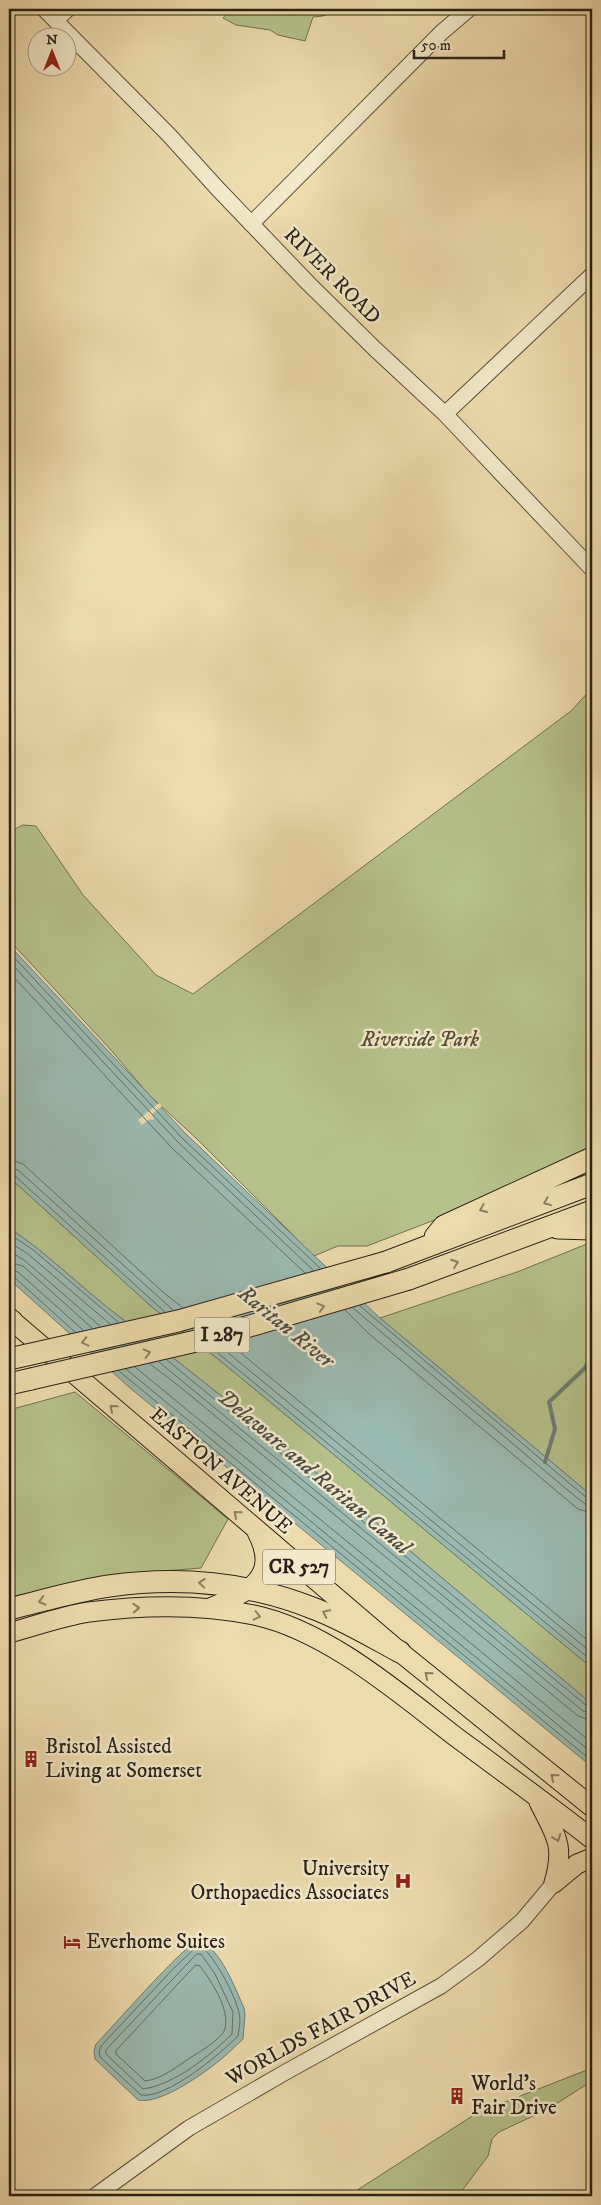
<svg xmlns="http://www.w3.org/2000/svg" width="601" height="2205" font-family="'IM FELL DW Pica',serif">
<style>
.green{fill:#b6c18b;stroke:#707052}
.water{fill:#9abab1;stroke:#6d7c74}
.pier{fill:#eddbad}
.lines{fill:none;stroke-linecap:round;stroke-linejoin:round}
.shore{stroke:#626d64;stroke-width:1}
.stream{stroke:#6d7c74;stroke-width:4}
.minor-casing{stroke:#5b4f3d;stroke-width:17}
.major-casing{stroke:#2a2018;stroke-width:21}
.highway-casing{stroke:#2a2018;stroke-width:23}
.minor{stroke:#f3e8ca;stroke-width:15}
.major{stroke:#eddbad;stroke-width:19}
.highway{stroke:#eddbad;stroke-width:21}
.highway-bridge-casing{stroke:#2a2018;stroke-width:23;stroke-linecap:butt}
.highway-bridge{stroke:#eddbad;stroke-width:21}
.oneway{stroke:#8c7e62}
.labels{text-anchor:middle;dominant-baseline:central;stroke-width:5;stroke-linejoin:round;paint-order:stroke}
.shield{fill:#f3e8ca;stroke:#665c4d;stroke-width:1}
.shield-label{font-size:20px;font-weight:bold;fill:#2a2018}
.street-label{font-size:21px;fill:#2a2018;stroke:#f3e8ca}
.park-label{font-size:21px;font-style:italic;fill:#54503a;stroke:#f3e8ca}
.poi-label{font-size:21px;fill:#2a2018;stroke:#f3e8ca;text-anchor:start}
.water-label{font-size:22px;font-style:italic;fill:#4c4e46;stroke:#f3e8ca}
</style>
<rect width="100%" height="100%" fill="#eddbad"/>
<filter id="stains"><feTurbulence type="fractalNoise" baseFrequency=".004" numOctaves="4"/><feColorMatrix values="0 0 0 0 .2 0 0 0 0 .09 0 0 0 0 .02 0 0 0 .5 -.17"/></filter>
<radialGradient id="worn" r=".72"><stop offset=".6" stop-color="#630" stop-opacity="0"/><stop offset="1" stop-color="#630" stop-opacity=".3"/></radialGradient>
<!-- green -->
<path class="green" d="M231,9H341L323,16L313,17L305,41L278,35L270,30L236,25L223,18Z
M592,688V1148L445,1216L367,1246H338L314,1256L196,1138L149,1095L110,1049L9,940V832L23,825L36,826L83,895L156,975L193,994L571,711Z
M9,1177L152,1307L223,1363L592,1668V1704C436,1574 283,1440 121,1318C82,1289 49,1254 9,1228Z
M592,1242V1496L380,1318L517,1272Z
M75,1392L228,1519L201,1568L139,1573L9,1597V1410Z
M592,2068V2081L548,2109L499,2132L492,2139L488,2156L458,2196H348L477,2113Z"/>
<!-- water -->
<path class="water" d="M9,945L186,1134L380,1318L592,1496V1668L223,1363L152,1307L9,1177Z
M9,1228C49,1254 82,1289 121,1318C283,1440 436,1574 592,1704V1767L130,1388L9,1279Z
M200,1940C222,1952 234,1986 244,2008L245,2015L243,2039C235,2046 228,2054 220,2060C203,2074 160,2105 138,2100L95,2059L94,2051L96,2044C112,2028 186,1942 200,1940Z"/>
<!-- pier -->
<path class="pier" d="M159,1103L162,1106L152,1114L154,1119L152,1120L150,1119L142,1125L138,1120Z"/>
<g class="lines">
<!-- shore -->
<path class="shore" d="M9,952L182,1138L320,1268
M9,961L178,1142L313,1270
M9,972L172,1148L305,1273
M9,1159L23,1164L164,1293L182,1307
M9,1167L18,1170L173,1310
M9,1173L14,1175L165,1312
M9,1234L32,1249L118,1322
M9,1242L28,1254L110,1324
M9,1251L24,1260L100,1326
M9,1262L23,1266L92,1328
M9,1269L18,1272L83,1330
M9,1276L14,1277L75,1332
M360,1306L569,1483L587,1498L592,1499
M353,1308L565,1488L585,1504L592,1506
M345,1310L368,1333L578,1509L592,1513
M230,1344L592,1644
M221,1347L592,1653
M213,1349L592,1661
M167,1360L587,1706L592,1707
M159,1362L583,1711L592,1713
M150,1364L179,1386L578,1716L592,1721
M135,1367L592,1743
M126,1369L592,1753
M119,1371L592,1761
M199,1945C213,1952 236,1997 239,2013C241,2020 239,2029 238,2036C220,2054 167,2099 141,2095L100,2057L99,2052L101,2046L173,1969Z
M197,1954H201L215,1974L233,2012L232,2034C211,2055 174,2085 143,2089L106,2054V2050Z
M196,1965L200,1966C211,1981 230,2008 225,2029C222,2039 199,2052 190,2058C176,2067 162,2079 145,2081L116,2054V2051Z"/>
<!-- stream -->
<path class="stream" d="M545,1462L555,1429L549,1402L585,1368L592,1353"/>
<!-- minor casing -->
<g class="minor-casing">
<path id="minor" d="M44,9L169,135L217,188L308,283L375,349L445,414L592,569
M56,20L68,9
M251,224L442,32L469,9
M445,414L592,275
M95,2196L189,2128L284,2073L441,1986L478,1959L522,1921L554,1883"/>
</g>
<!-- major casing -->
<g class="major-casing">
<path id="major" d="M9,1318L400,1652L592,1807
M210,1608C247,1593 281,1578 257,1532
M9,1633C35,1626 62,1616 89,1612C143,1605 201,1604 254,1615C326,1630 399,1693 456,1737C502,1771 547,1804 592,1839
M539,1802C556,1836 565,1845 554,1883
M554,1883L577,1864L592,1858"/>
</g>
<!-- highway casing -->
<g class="highway-casing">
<path id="highway" d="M558,1228L592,1229
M435,1237L444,1226L592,1158
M386,1262L592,1184
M409,1279L592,1211
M9,1319L12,1321
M9,1384L31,1379
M9,1609C42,1601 75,1591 109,1586C179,1576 250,1583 315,1609C344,1620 372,1637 400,1652"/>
</g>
<!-- minor -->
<use href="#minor" class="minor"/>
<!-- major -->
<use href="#major" class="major"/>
<!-- highway -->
<use href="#highway" class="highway"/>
<!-- highway-bridge casing -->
<g class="highway-bridge-casing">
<path id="highway-bridge" d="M9,1359L178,1321L386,1262
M31,1379L209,1338L409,1279"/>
</g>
<!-- highway-bridge -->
<use href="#highway-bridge" class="highway-bridge"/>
</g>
<!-- one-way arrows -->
<defs><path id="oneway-chevron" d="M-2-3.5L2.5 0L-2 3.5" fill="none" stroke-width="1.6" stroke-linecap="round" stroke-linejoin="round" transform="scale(1.25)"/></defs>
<g class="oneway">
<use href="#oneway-chevron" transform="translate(547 1202) rotate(158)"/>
<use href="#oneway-chevron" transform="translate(483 1209) rotate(157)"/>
<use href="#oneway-chevron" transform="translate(455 1263) rotate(-20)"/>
<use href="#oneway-chevron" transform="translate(321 1307) rotate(-17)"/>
<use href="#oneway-chevron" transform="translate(85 1342) rotate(167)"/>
<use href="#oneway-chevron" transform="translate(147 1353) rotate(-14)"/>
<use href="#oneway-chevron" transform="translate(113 1408) rotate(-139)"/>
<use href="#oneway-chevron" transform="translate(237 1514) rotate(-139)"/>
<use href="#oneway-chevron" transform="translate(202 1583) rotate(-176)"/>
<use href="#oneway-chevron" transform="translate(42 1601) rotate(166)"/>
<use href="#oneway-chevron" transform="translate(136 1608) rotate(-2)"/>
<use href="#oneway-chevron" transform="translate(326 1613) rotate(-154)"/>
<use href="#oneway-chevron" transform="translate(257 1616) rotate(13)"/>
<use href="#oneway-chevron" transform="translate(428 1675) rotate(-141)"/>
<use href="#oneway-chevron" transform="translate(554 1777) rotate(-141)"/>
<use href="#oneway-chevron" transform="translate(557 1838) rotate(70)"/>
</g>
<!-- icons -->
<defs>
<g id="building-bare" transform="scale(1.35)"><path d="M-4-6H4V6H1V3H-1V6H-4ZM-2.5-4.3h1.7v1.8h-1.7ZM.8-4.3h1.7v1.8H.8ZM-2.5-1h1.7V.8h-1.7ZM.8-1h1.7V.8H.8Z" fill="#8f2418" stroke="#f3e8ca" stroke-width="2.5" paint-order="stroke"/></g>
<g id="hospital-bare" transform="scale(1.35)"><path d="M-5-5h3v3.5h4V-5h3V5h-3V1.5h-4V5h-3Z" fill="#8f2418" stroke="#f3e8ca" stroke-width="2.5" paint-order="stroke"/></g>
<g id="hotel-bare" transform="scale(1.35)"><path d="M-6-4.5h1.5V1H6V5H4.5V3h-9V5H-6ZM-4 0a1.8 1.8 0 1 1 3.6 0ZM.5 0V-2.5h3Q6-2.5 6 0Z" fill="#8f2418" stroke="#f3e8ca" stroke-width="2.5" paint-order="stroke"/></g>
</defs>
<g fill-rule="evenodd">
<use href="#building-bare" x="31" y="1759"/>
<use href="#hospital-bare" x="403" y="1881"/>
<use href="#hotel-bare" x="72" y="1942"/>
<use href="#building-bare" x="457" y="2096"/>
</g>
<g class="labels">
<!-- shield labels -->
<g class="shield">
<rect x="194.5" y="1317.5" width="55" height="35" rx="4"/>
<rect x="263" y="1549.5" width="72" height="35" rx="4"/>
</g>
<g class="shield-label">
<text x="222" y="1335">I 287</text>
<text x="299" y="1567">CR 527</text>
</g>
<!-- street labels -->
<g class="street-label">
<text transform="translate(332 276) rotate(45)">RIVER ROAD</text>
<text transform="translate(221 1471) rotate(41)">EASTON AVENUE</text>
<text transform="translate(321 2029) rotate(-29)">WORLDS FAIR DRIVE</text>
</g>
<!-- park labels -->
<g class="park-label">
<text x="420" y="1040">Riverside Park</text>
</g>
<!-- poi labels -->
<g class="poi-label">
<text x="45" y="1747">Bristol Assisted<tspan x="45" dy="24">Living at Somerset</tspan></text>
<text x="389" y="1869" text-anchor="end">University<tspan x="389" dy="24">Orthopaedics Associates</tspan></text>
<text x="86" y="1942">Everhome Suites</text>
<text x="471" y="2084">World's<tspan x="471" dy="24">Fair Drive</tspan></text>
</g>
<!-- water labels -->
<g class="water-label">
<text transform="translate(286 1327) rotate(39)">Raritan River</text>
<text transform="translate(314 1472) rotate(40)">Delaware and Raritan Canal</text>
</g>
</g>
<!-- margin -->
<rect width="601" height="2205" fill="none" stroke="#eddbad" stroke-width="30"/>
<rect x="10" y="10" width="581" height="2185" fill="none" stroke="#2a2018" stroke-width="2.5"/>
<rect x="15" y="15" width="571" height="2175" fill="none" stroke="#2a2018"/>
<!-- north arrow -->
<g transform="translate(52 52)"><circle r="24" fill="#f3e8ca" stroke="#a39883"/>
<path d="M0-4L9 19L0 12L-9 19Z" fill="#8f2418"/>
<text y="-8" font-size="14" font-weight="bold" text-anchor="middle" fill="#2a2018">N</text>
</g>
<!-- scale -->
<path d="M414 50v8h90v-8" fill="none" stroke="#2a2018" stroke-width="2.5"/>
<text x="421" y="50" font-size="15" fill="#2a2018" stroke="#f3e8ca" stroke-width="4" paint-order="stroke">50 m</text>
<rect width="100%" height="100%" filter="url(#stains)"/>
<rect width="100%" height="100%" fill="url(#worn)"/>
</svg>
